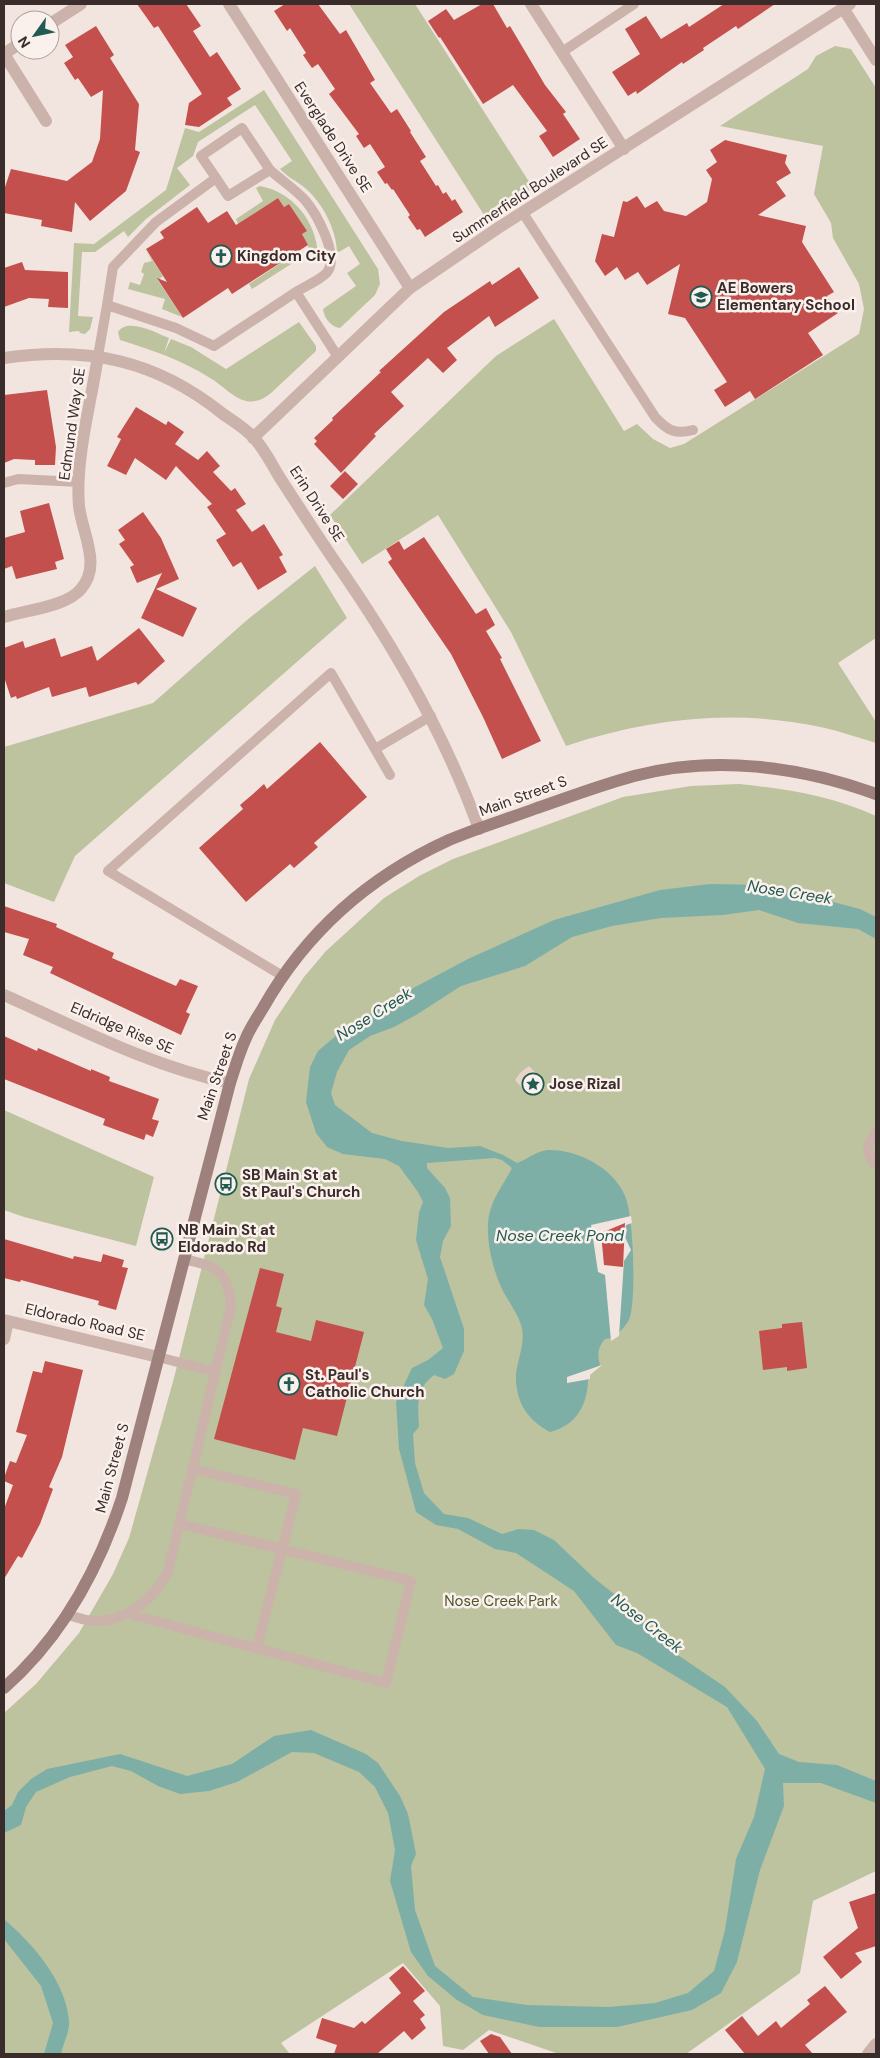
<svg xmlns="http://www.w3.org/2000/svg" width="880" height="2058" font-family="'DM Sans',sans-serif">
<style>
.green{fill:#bdc29f}
.plaza{fill:#ead3c7}
.water{fill:#7eafa7}
.pier{fill:#f2e5df}
.building{fill:#c3504c}
.lines{fill:none;stroke-linecap:round;stroke-linejoin:round}
.service{stroke:#cbb3ab;stroke-width:10}
.minor{stroke:#cbb3ab;stroke-width:12}
.tertiary{stroke:#cbb3ab;stroke-width:12}
.secondary{stroke:#9e817c;stroke-width:12}
.labels{text-anchor:middle;dominant-baseline:central;stroke-width:5;stroke-linejoin:round;paint-order:stroke}
.street-label{font-size:15px;fill:#392c2a;stroke:#faf0ec}
.poi-label{font-size:15px;font-weight:bold;fill:#392c2a;stroke:#faf0ec;text-anchor:start}
.park-label{font-size:15px;fill:#50562e;stroke:#faf0ec}
.water-label{font-size:16px;font-style:italic;fill:#205a51;stroke:#faf0ec}
</style>
<rect width="100%" height="100%" fill="#f2e5df"/>
<!-- green -->
<path class="green" d="M349,4H415L533,188L486,218Z
M835,46L851,49L876,88V638L838,663L876,722V743C859,738 842,732 825,728C737,708 650,718 566,746L511,632L438,515L362,564L330,515L496,356L554,319L624,431L637,424L653,439L670,448L684,444L859,334L864,309L859,284L833,238L831,223L814,194L823,146L720,126L808,69L816,56Z
M264,90L378,269L380,284L375,295L340,328C331,327 324,318 323,309L356,286L347,273L360,264L349,246L339,252L337,251C336,229 322,202 305,188C297,181 287,177 280,169L292,161L255,105L198,142L193,156L177,168L190,185L146,219L128,237L124,231L95,252H82L78,316L93,317L90,329L85,334L80,333L79,331L69,332L74,243L94,244L166,190L185,128L199,132Z
M260,186C293,192 317,222 318,256L315,260L302,234L306,231L289,204L284,207L278,198L238,224L236,219L263,201L256,188Z
M146,250L163,276L158,280L182,317L162,309L165,299L128,289L130,282L140,285L144,274L141,272L144,263L152,261Z
M299,251L302,257L252,289L249,284Z
M299,322L316,346V351L271,393C264,399 256,403 246,401C233,398 221,384 210,378C182,360 152,350 120,340L118,332C128,317 156,333 169,338L164,353L171,339L191,347L226,369Z
M315,566L347,618L75,856L54,902L4,883V747L153,703L247,620Z
M739,784C787,789 832,796 876,816V1871L813,1901L800,1973L686,2054H559L489,2030L463,2050L443,2046L440,2006L403,1963L281,2043L290,2054H4V1713L36,1684L79,1633L113,1574L129,1538L174,1378L249,1079L275,1020L304,977L326,951L384,898L419,876L453,859L623,797L691,786Z
M4,1110L154,1177L136,1246L24,1217L4,1210Z"/>
<!-- plaza -->
<path class="plaza" d="M529,1066L541,1078L536,1083L534,1080L530,1084L532,1087L526,1092L515,1080L521,1072Z"/>
<!-- water -->
<path class="water" d="M710,884L768,885L860,909L876,917V939L858,929L798,923L759,910L723,915L661,918L612,926L572,937L525,966L461,986L416,1015L394,1027L370,1036L349,1050L337,1072L331,1093L335,1105L372,1133L402,1141L448,1148L480,1146L503,1155L517,1163C528,1159 536,1151 548,1150C577,1149 614,1168 625,1196C634,1216 636,1296 630,1317C627,1326 619,1332 613,1338L605,1339C598,1347 597,1354 600,1365L588,1374C589,1401 579,1425 550,1432C527,1420 515,1401 516,1374C518,1358 525,1344 522,1328C519,1316 509,1302 503,1291C492,1269 482,1229 492,1205C497,1192 506,1180 512,1168L502,1160L495,1158L427,1163V1168L445,1188L450,1198L451,1226L443,1241L440,1257L464,1329V1351L454,1374L445,1379L434,1375C415,1389 418,1406 419,1427L413,1434L415,1463L424,1493L444,1514L468,1518L502,1534L518,1529L534,1530L554,1540L594,1578L638,1613L663,1645L725,1687L757,1721L779,1754L799,1762L837,1765L876,1781V1803L821,1783H783L784,1806L760,1870L737,1962L721,1993L692,2010L617,2027H539L483,2015L457,2000L428,1976L411,1952L390,1881L395,1850L388,1813L375,1787L359,1772L314,1753L292,1752L237,1782L209,1791L180,1794L158,1786L131,1771L112,1766L70,1777L36,1792L26,1807L21,1825L4,1833V1811L12,1805L18,1792L31,1779L47,1769L120,1754L187,1776L232,1764L274,1736L311,1730L366,1754L378,1763L400,1796L408,1814L416,1854L411,1866L415,1910L435,1966L473,1997L527,2005L608,2007L655,2003L688,1993L714,1971L725,1930L736,1859L754,1817L765,1769L727,1707L637,1653L616,1645L574,1591L516,1553L495,1549L458,1529L436,1525L416,1512L399,1449L396,1402L412,1368L428,1360L443,1348L432,1319L424,1305L428,1279L416,1240L419,1213L423,1202L418,1192L399,1166L385,1159L343,1154L327,1147L316,1133L306,1102L310,1067L318,1051L338,1034L404,993L468,959L554,920L660,890Z
M4,1919C32,1943 66,1981 69,2021C70,2031 63,2044 61,2054H44L53,2023L41,1986L4,1939Z"/>
<!-- pier -->
<path class="pier" d="M631,1216L632,1223L626,1225L625,1237L631,1250L624,1261L619,1336L611,1341L605,1275L598,1272L591,1225Z
M602,1365L590,1375V1379L567,1383V1377Z"/>
<!-- building -->
<path class="building" d="M137,4H186L201,26L193,31L210,57L217,52L241,89L227,98L232,105L199,127L185,125L189,103L202,94L158,26L154,28Z
M285,4H318L340,34L346,30L375,80L370,83L391,113L397,109L411,131L410,132L426,157L420,161L436,186L438,185L443,194L446,192L452,201L455,199L463,212L425,237L420,229L417,230L408,217L410,215L393,189L392,190L387,183L385,184L377,172L385,167L370,144L364,148L356,136L359,134L329,94L335,89L318,64L312,68L303,55L306,53L290,28L287,31L274,11Z
M482,4H493L507,28L510,26L545,85L566,112L563,114L580,139L553,157L539,136L547,131L513,85L483,104L440,37L439,38L428,21L446,9L454,20Z
M724,4H775L738,29L736,26L703,48L704,50L683,64L682,62L637,94L636,91L628,96L612,72L640,54L625,29L646,16L661,39L687,23L689,27Z
M96,26L114,55L110,58L139,104L135,150L140,152L126,191L90,221L75,202L72,232L41,226L42,220L4,213V190L11,169L67,181L92,162L100,139L103,90L91,97L78,78L75,80L64,63L73,57L65,45Z
M725,140L787,155L785,163L791,173L776,182L786,196L758,215L806,226L802,242L834,292L827,296L838,313L808,333L823,355L755,399L750,391L725,407L714,390L727,382L685,318L668,314L680,264L647,285L638,272L625,280L617,267L605,276L595,261L602,234L614,237L623,201L627,202L637,196L645,208L657,201L664,211L686,216L707,202L712,179L706,170L717,162L710,150Z
M278,198L284,207L289,204L307,231L302,234L308,245L232,294L228,288L183,318L157,278L167,282L146,249L164,238L160,232L197,207L208,223L227,211L236,225Z
M22,262L25,270L68,272V308L48,307L49,299L29,298L4,307V268Z
M519,267L539,298L495,327L489,316L447,348L457,360L443,373L428,358L391,392L404,406L374,434L376,436L341,473L314,444L317,441L314,438L333,420L332,418L381,372L379,371L444,312L490,281L492,285Z
M47,390L56,447L55,465H35V460L14,459L4,463V395Z
M136,407L166,425L168,421L184,432L175,444L198,460L207,451L220,466L213,472L231,491L235,488L246,504L236,510L252,532L264,524L283,555L279,557L287,572L258,590L241,562L233,567L216,540L226,534L207,507L212,504L176,466L166,480L135,458L126,475L107,466L121,439L117,437Z
M345,471L358,484L343,499L330,486Z
M49,503L64,559L55,562L57,569L16,579L12,566L4,569V538L25,532L20,511Z
M143,512L161,538L179,579L156,589L197,608L183,637L141,618L162,573L137,583L130,567L134,565L119,544L125,540L118,530Z
M424,537L476,614L486,608L495,625L486,631L502,658L500,659L541,741L502,759L483,717L451,654L388,562L392,559L386,549L399,541L404,550Z
M139,628L165,661L138,685L136,682L89,697L86,687L52,697L49,687L17,699L16,696L11,698L4,677V648L23,641L25,648L55,638L61,657L92,646L97,661Z
M320,742L367,797L314,843L318,847L294,868L290,864L246,902L199,848L243,809L240,805L253,794L264,784L267,789Z
M4,906L57,924L56,927L114,953L112,958L176,986L180,979L198,986L186,1012L190,1014L181,1035L50,973L53,967L23,955L29,939L4,932Z
M4,1036L37,1051L38,1048L91,1071V1069L110,1077L109,1081L159,1099L152,1119L159,1121L153,1137L146,1134L144,1140L103,1125L105,1119L4,1079Z
M625,1223L623,1267L604,1265L601,1233Z
M4,1239L73,1259L74,1256L101,1262L103,1254L124,1260L122,1267L128,1268L116,1310L98,1305L99,1301L21,1280L20,1282L4,1278Z
M260,1268L284,1274L276,1306L282,1308L276,1332L311,1341L316,1320L364,1332L337,1436L303,1428L295,1460L214,1439Z
M802,1322L807,1368L787,1371V1367L763,1370L759,1331L782,1328V1324Z
M45,1361L83,1370L62,1457L49,1487L53,1489L40,1524L22,1558L18,1556L4,1579V1509L13,1485L4,1481V1478L10,1461L16,1463L27,1435L16,1432L33,1371L42,1373Z
M876,1893V1946L855,1953L862,1962L841,1979L823,1957L858,1928L849,1902Z
M403,1966L425,1991L413,2001L425,2015L420,2019L426,2028L412,2040L404,2031L377,2054H334L337,2045L316,2038L322,2018L354,2028L362,2021L365,2024L401,1993L389,1978Z
M825,1986L847,2012L805,2045L813,2054H745L725,2030L742,2016L758,2036L776,2021L781,2028L810,2004L807,2000Z
M491,2034L500,2037L512,2054H489L480,2041Z"/>
<g class="lines">
<!-- service -->
<path class="service" d="M562,52L634,4
M216,178L201,156L242,128L270,170
M523,213L655,417C667,430 675,435 693,430
M296,292L214,346L176,328L107,305L113,267L156,222L216,178L228,196L270,170C281,180 295,189 305,200C316,213 339,254 328,271C323,279 305,286 296,292L338,357
M98,356L107,305
M4,483L18,479L79,482
M375,749L431,716
M281,975L108,871L331,673L390,775
M876,1132C867,1143 865,1154 876,1165
M158,1357L216,1372
M193,1469L296,1494L257,1648
M129,1614L386,1683L411,1581L180,1524
M68,1615C76,1617 86,1621 94,1621C127,1622 153,1599 168,1572L231,1306C228,1269 215,1266 183,1259"/>
<!-- minor -->
<path class="minor" d="M229,4L410,288
M531,4L624,149
M843,8L876,60
M50,24L81,4
M4,54L46,121
M4,54L20,43
M4,617C26,610 66,607 81,589C102,565 82,533 79,506C75,459 91,403 98,356
M4,995C78,1028 150,1066 230,1083
M4,1320L158,1357
M4,1339L8,1321
M868,2054L876,2044"/>
<!-- tertiary -->
<path class="tertiary" d="M4,358C88,346 156,360 223,414C233,421 245,428 253,437C264,448 272,465 280,478C301,510 321,542 343,573C398,653 446,737 479,829
M253,438L410,288L498,228L850,4"/>
<!-- secondary -->
<path class="secondary" d="M4,1688C62,1637 98,1571 122,1498L230,1083C235,1068 239,1053 246,1038C250,1028 257,1018 263,1008C306,932 370,876 449,840C477,828 508,819 537,808C569,797 601,785 634,776C714,755 799,766 876,794"/>
</g>
<!-- icons -->
<defs>
<g id="church-ring" transform="scale(1.125)"><circle r="9.5" fill="#faf0ec" stroke="#205a51" stroke-width="1.5"/><path d="M-1.2-6h2.4v3.5h3.3v2.4h-3.3V6h-2.4V-.1h-3.3v-2.4h3.3Z" fill="#205a51"/></g>
<g id="school-ring" transform="scale(1.125)"><circle r="9.5" fill="#faf0ec" stroke="#205a51" stroke-width="1.5"/><path d="M0-5L7-2L0 1L-7-2ZM-4 1L0 2.5L4 1V4Q0 6-4 4Z" fill="#205a51"/></g>
<g id="sight-ring" transform="scale(1.125)"><circle r="9.5" fill="#faf0ec" stroke="#205a51" stroke-width="1.5"/><path d="M0-6L1.8-2.2L6-1.7L2.9 1.2L3.7 5.4L0 3.3L-3.7 5.4L-2.9 1.2L-6-1.7L-1.8-2.2Z" fill="#205a51"/></g>
<g id="bus-ring" transform="scale(1.125)"><circle r="9.5" fill="#faf0ec" stroke="#205a51" stroke-width="1.5"/><path d="M-5-6H5V4H4V6H2V4H-2V6H-4V4H-5ZM-3.5-4V0h7V-4ZM-3.5 1.2v1.5H-2V1.2ZM2 1.2v1.5H3.5V1.2Z" fill="#205a51"/></g>
</defs>
<g fill-rule="evenodd">
<use href="#church-ring" x="221" y="256"/>
<use href="#school-ring" x="701" y="297"/>
<use href="#sight-ring" x="533" y="1084"/>
<use href="#bus-ring" x="226" y="1184"/>
<use href="#bus-ring" x="162" y="1239"/>
<use href="#church-ring" x="289" y="1384"/>
</g>
<g class="labels">
<!-- street labels -->
<g class="street-label">
<text transform="translate(333 137) rotate(57)">Everglade Drive SE</text>
<text transform="translate(530 190) rotate(-33)">Summerfield Boulevard SE</text>
<text transform="translate(72 424) rotate(-82)">Edmund Way SE</text>
<text transform="translate(317 504) rotate(57)">Erin Drive SE</text>
<text transform="translate(523 796) rotate(-20)">Main Street S</text>
<text transform="translate(122 1028) rotate(23)">Eldridge Rise SE</text>
<text transform="translate(217 1076) rotate(-71)">Main Street S</text>
<text transform="translate(85 1322) rotate(13)">Eldorado Road SE</text>
<text transform="translate(112 1468) rotate(-75)">Main Street S</text>
</g>
<!-- poi labels -->
<g class="poi-label">
<text x="237" y="256">Kingdom City</text>
<text x="717" y="288">AE Bowers<tspan x="717" dy="17">Elementary School</tspan></text>
<text x="549" y="1084">Jose Rizal</text>
<text x="242" y="1175">SB Main St at<tspan x="242" dy="17">St Paul's Church</tspan></text>
<text x="178" y="1230">NB Main St at<tspan x="178" dy="17">Eldorado Rd</tspan></text>
<text x="305" y="1375">St. Paul's<tspan x="305" dy="17">Catholic Church</tspan></text>
</g>
<!-- park labels -->
<g class="park-label">
<text x="501" y="1601">Nose Creek Park</text>
</g>
<!-- water labels -->
<g class="water-label">
<text transform="translate(790 892) rotate(9)">Nose Creek</text>
<text transform="translate(374 1014) rotate(-32)">Nose Creek</text>
<text x="560" y="1235">Nose Creek Pond</text>
<text transform="translate(647 1623) rotate(38)">Nose Creek</text>
</g>
</g>
<!-- border -->
<rect width="880" height="2058" fill="none" stroke="#392c2a" stroke-width="10"/>
<!-- north arrow -->
<g transform="translate(35 35) rotate(237)"><circle r="24" fill="#faf0ec" stroke="#ada29e"/>
<path d="M0-4L9 19L0 12L-9 19Z" fill="#205a51"/>
<text y="-8" font-size="14" font-weight="bold" text-anchor="middle" fill="#392c2a">N</text>
</g>
</svg>
